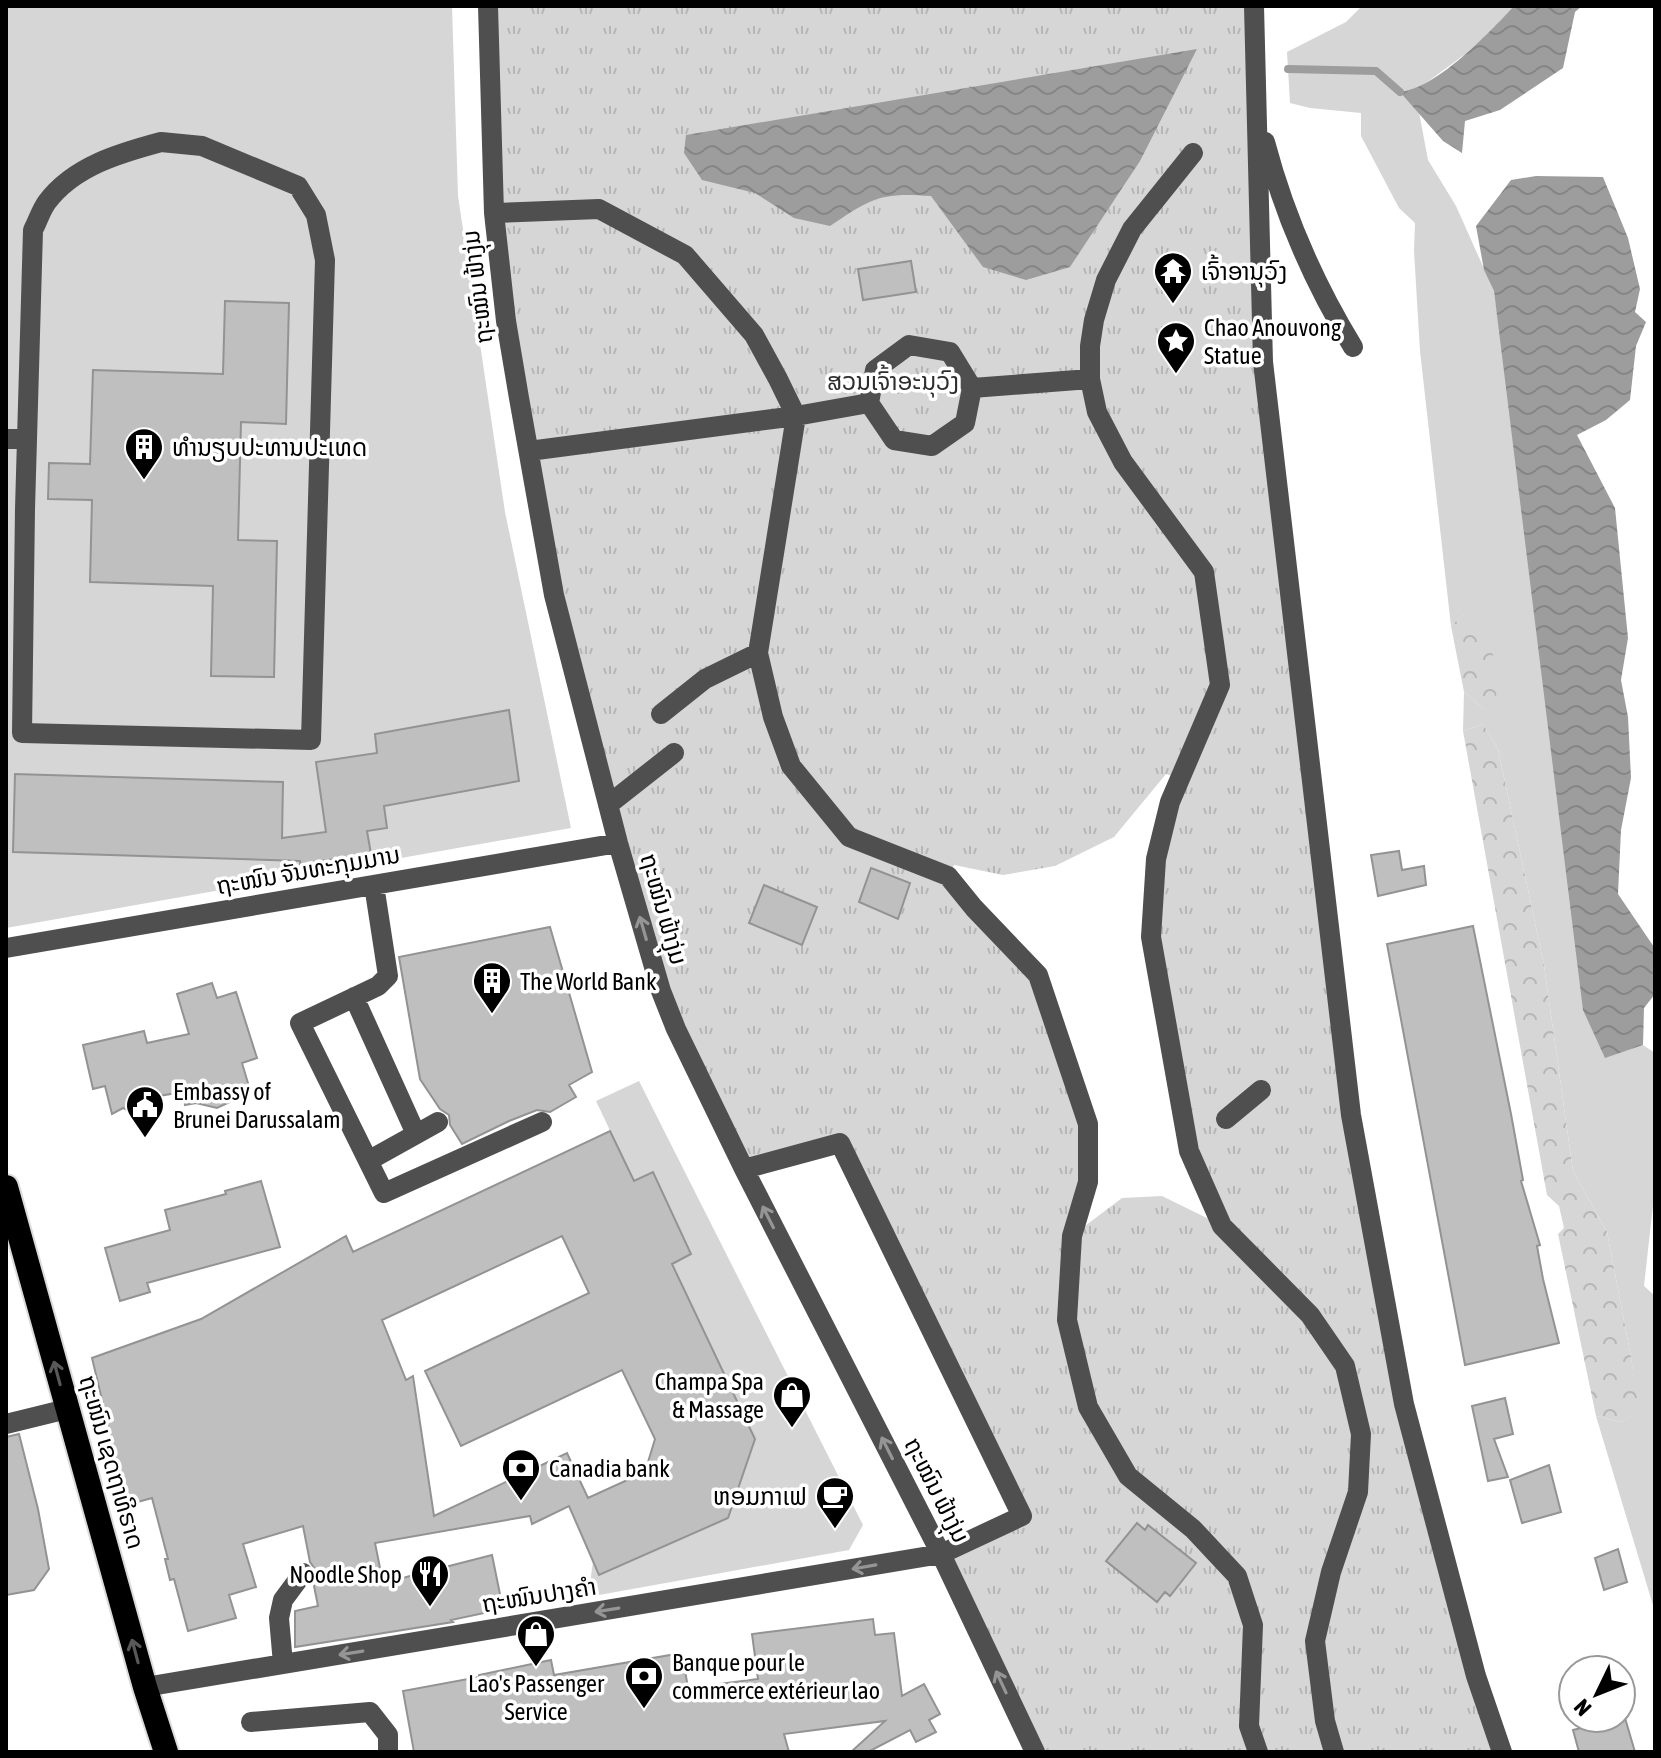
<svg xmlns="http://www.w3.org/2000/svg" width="1661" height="1758" font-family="'Asap Condensed','Noto Sans Lao',sans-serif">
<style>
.green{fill:#d6d6d6}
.forest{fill:url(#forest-crowns)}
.park{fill:url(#park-tufts);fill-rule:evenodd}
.water{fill:url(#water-waves)}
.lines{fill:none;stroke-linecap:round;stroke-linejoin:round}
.stream{stroke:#9d9d9d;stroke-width:8}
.building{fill:#bfbfbf;stroke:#939393;stroke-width:2;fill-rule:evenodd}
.highway-casing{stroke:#dbdbdb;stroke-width:28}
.minor{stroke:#4f4f4f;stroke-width:20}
.highway{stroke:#000;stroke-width:24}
.oneway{stroke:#959595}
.oneway2{stroke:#595959}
.labels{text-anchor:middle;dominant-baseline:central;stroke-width:7;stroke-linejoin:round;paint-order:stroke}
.poi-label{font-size:24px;fill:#000;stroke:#fff;text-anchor:start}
.street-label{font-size:24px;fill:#000;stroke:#fff}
.park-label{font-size:24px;fill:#2d2d2d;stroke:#fff}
</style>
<defs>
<pattern id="forest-crowns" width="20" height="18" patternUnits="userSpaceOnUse" patternTransform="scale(2)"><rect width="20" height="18" fill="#d6d6d6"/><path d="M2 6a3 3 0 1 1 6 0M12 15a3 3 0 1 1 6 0" fill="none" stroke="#b6b6b6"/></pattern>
<pattern id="park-tufts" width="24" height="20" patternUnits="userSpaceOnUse" patternTransform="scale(2)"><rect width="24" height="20" fill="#d6d6d6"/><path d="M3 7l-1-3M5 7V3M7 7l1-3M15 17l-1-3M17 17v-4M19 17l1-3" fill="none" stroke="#b6b6b6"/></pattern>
<pattern id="water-waves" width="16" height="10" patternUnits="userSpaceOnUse" patternTransform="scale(2)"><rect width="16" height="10" fill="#9d9d9d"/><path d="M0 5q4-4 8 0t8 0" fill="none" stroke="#858585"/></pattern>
</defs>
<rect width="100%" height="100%" fill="#fff"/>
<!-- green -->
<path class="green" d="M6,6H452L458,196L505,512L571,828L6,928Z
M1362,6H1514L1479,44L1415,91L1428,160L1456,206L1494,291L1605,1057L1643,1045L1655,1053V1187L1644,1286L1655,1296V1612L1596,1416L1621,1422L1638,1411L1631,1357L1607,1232L1573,1171L1544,965L1498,749L1483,724L1463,731L1464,692L1484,709L1464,615L1451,626L1420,351L1414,251L1415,223L1399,208L1361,136V113L1310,108L1290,103L1287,52L1346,22Z
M639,1081L863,1525L849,1550L588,1597L593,1562L599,1574L728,1518L755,1439L672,1264L691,1254L653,1173L634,1181L596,1101Z"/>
<!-- forest -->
<path class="forest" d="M1463,615C1493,642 1499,658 1496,698L1484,709L1464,692L1451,626Z
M1483,724L1498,749L1544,965L1573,1171L1607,1232L1631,1357L1639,1411L1621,1422L1596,1416L1558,1234L1564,1228L1559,1206L1547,1195L1463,731Z"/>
<!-- park -->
<path class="park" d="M488,6H1254L1263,362L1328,928L1404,1404L1502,1752H1035L941,1554L1022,1516L841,1143L744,1169L676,1029L554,595L506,321ZM1166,774L1180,779L1151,937L1189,1151L1221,1225L1162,1196L1122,1198L1073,1235L1088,1124L1038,975L948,876L954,865L1003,875L1055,866L1114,837Z"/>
<!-- water -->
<path class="water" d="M1514,6H1582L1575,12L1563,68L1500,110L1465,121L1462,153L1443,141L1400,92C1437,88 1489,33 1514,6Z
M1197,49L1140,161L1070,267L1026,280L983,267L931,196C881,192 871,198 830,226L794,218L755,193L702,180L684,153L686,135Z
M1536,176L1603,177L1628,238L1640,289L1635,312L1646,322L1636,346L1630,400L1606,420L1577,435L1615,508L1628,638L1621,680L1628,717L1631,778L1621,830L1618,894L1654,947L1655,994L1644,1008L1643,1045L1605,1058L1583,1010L1494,291L1484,270L1476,226L1511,180Z"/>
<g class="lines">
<!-- stream -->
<path class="stream" d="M1288,69L1376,71L1400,92"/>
</g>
<!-- building -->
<path class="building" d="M911,261L916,292L863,300L858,269Z
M225,301L289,303L286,424L241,422L238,540L277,541L274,677L211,676L213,586L90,582L92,500L48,499L49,463L90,464L93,370L223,374Z
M509,710L519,781L384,806L387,828L367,831L371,854L300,864V861L13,852L15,774L283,782L282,838L326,832L316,762L377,753L375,734Z
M1399,851L1402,870L1424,866L1426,885L1378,896L1371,855Z
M871,868L910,883L898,919L859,902Z
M764,885L817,907L802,945L749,923Z
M1473,926L1511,1114L1523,1180L1521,1181L1540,1245L1537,1246L1543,1279L1559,1343L1465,1365L1387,944Z
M550,927L592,1072L569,1085L576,1097L550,1112L537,1110L509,1121L462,1144L450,1125L449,1115L440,1109L420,1079L399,957Z
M212,983L217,998L236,992L257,1058L242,1063L250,1090L237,1094L230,1102L217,1108L196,1103L185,1105L183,1092L147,1098L143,1110L132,1113L123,1108L112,1114L105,1086L93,1089L83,1045L144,1031L147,1043L189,1034L177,994Z
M610,1131L634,1181L653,1172L691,1254L672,1264L755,1439L728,1518L599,1575L569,1506L532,1524L530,1516L375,1543L383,1583L492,1555L503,1609L451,1620L453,1622L295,1647V1611L318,1606L313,1581L315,1569L310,1562L303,1526L243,1544L256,1587L229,1595L236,1618L188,1631L174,1579L170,1580L165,1559H168L152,1498L127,1505L92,1358L201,1319L346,1236L353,1252ZM562,1236L589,1293L425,1371L461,1446L622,1370L655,1439L645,1472L588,1498L567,1453L434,1516L413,1376L406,1380L382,1320Z
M261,1181L280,1247L147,1283L150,1292L120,1301L105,1248L170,1230L165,1210L226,1194L225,1191Z
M1505,1398L1513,1434L1494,1439L1508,1477L1488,1481L1472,1406Z
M19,1434L38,1509L49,1569L34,1590L6,1595V1437Z
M1549,1465L1561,1512L1522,1523L1510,1480Z
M1137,1523L1145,1530L1148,1525L1196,1563L1170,1596L1165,1592L1157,1602L1106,1561Z
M1618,1549L1627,1582L1604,1590L1595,1558Z
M873,1619L875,1635L894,1633L902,1696L924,1684L940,1714L929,1720L936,1732L916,1742L910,1730L868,1752H851L885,1721L784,1734L789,1752H414L403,1691L479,1677V1675L551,1660L554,1675L682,1653L688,1688L758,1679L752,1634Z
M1576,1718H1625L1635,1752H1579L1573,1730L1581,1728Z"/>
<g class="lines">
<!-- highway casing -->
<g class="highway-casing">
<path id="highway" d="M6,1187L145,1687L166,1752"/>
</g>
<!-- minor -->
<path class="minor" d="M488,6L494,213L506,321L519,398L554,595L618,843L661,991L676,1029L744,1169L941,1554L1035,1752
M1254,6L1263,362L1351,1115L1404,1404L1476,1676L1502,1752
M161,142L202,146L298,186L316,215L325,260L311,740L22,733L25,509L33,230C38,221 41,210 47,202C74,166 120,153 161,142Z
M1265,142C1284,214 1314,283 1353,347
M1193,153L1132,229L1106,280L1094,320L1090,346V379L1097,412L1123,462L1204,572L1220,685L1170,802L1156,859L1151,937L1189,1151L1222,1226L1310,1315L1345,1366L1361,1434L1358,1492L1331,1572L1315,1641L1325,1721L1334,1752
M494,213L599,209L685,255L754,335L778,379L796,416L758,653L773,717L791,766L849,837L948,876L974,908L1038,975L1088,1124V1182L1072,1236L1067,1320L1088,1407L1128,1476L1193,1529L1237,1576L1253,1625L1249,1726L1258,1752
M909,345L950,352L972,388L965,423L932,446L894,440L869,403L875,370Z
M972,388L1090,379
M6,439H27
M529,451L796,416L869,403
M661,714L705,679L758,653
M608,805L674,753
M374,885L388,976L378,986L300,1023L384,1193L542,1122
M6,948L618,843
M354,997L416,1134
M1226,1119L1261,1090
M368,1161L438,1122
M6,1424L67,1409
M283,1664L279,1618L283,1600L303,1573
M145,1687L941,1554L1022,1516L840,1143L744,1169
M251,1722L370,1712L388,1735V1752"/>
<!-- highway -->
<use href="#highway" class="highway"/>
</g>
<!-- one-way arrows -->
<defs><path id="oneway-shaft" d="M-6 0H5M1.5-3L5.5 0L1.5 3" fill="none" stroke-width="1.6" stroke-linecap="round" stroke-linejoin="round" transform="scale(2)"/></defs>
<g class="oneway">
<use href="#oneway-shaft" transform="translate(643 928) rotate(-106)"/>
<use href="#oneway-shaft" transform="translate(768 1217) rotate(-117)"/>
<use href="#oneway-shaft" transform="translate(887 1448) rotate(-117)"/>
<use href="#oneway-shaft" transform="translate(864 1567) rotate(170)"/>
<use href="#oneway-shaft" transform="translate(607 1610) rotate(171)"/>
<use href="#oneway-shaft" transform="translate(351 1653) rotate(171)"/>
<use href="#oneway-shaft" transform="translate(1001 1682) rotate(-115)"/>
</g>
<g class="oneway2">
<use href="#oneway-shaft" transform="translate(57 1373) rotate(-105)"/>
<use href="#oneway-shaft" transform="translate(135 1651) rotate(-105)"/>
</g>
<!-- icons -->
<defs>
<g id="temple-pin" transform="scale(2)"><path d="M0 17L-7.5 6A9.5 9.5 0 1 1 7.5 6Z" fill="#000" stroke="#fff"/><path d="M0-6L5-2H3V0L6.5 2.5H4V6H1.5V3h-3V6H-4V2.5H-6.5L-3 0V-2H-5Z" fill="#fff"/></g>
<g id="sight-pin" transform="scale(2)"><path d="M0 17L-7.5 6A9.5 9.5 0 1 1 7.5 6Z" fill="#000" stroke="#fff"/><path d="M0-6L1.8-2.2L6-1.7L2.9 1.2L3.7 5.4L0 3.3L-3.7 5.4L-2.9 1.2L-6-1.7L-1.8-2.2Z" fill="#fff"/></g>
<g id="building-pin" transform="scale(2)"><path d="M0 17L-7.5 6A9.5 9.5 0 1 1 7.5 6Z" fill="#000" stroke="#fff"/><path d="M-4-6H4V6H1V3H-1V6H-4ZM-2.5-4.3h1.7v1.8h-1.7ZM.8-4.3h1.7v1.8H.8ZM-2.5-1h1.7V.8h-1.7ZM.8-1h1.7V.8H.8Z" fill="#fff"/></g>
<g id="civic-pin" transform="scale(2)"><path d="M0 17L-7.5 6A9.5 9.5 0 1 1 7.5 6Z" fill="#000" stroke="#fff"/><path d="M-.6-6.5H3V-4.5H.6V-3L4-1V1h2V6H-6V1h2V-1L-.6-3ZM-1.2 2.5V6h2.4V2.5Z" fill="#fff"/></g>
<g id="shop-pin" transform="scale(2)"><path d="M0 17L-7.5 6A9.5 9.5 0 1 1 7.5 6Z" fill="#000" stroke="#fff"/><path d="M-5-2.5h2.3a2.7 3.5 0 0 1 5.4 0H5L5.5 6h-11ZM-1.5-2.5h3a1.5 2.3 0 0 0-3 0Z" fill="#fff"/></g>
<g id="bank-pin" transform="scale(2)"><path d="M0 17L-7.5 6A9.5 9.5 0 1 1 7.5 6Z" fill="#000" stroke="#fff"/><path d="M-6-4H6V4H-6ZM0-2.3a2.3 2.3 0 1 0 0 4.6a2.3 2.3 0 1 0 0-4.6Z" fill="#fff"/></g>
<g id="cafe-pin" transform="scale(2)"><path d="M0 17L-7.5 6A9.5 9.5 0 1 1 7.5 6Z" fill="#000" stroke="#fff"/><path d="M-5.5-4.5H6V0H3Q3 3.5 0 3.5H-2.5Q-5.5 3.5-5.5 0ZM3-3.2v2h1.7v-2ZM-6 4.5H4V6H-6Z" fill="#fff"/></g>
<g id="restaurant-pin" transform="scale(2)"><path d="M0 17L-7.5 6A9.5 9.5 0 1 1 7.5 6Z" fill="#000" stroke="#fff"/><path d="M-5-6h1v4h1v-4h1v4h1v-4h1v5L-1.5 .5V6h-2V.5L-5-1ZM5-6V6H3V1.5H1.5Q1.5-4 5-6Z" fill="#fff"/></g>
</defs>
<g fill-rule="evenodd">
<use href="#temple-pin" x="1173" y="271"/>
<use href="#sight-pin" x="1176" y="341"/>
<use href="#building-pin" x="144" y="447"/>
<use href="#building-pin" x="492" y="981"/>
<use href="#civic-pin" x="145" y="1105"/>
<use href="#shop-pin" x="792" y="1395"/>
<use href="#bank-pin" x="521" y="1468"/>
<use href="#cafe-pin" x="835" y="1496"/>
<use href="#restaurant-pin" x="430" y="1574"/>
<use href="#shop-pin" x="536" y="1634"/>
<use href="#bank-pin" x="644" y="1676"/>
</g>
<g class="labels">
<!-- poi labels -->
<g class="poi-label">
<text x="1201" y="271">ເຈົ້າອານຸວົງ</text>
<text x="1204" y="327">Chao Anouvong<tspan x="1204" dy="28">Statue</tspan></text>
<text x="172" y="447">ທຳນຽບປະທານປະເທດ</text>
<text x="520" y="981">The World Bank</text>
<text x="173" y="1091">Embassy of<tspan x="173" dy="28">Brunei Darussalam</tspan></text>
<text x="764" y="1381" text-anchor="end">Champa Spa<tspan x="764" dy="28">&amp; Massage</tspan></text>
<text x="549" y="1468">Canadia bank</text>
<text x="807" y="1496" text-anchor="end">ຫອມກາເຟ</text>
<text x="402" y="1574" text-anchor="end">Noodle Shop</text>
<text x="672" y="1662">Banque pour le<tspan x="672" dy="28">commerce extérieur lao</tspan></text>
<text x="536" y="1683" text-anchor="middle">Lao's Passenger<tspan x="536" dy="28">Service</tspan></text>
</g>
<!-- street labels -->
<g class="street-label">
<text transform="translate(477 287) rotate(-97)">ຖະໝົນ ຟ້າງຸ່ມ</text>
<text transform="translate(308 870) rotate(-10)">ຖະໜົນ ຈັນທະກຸມມານ</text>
<text transform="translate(664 909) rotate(74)">ຖະໝົນ ຟ້າງຸ່ມ</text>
<text transform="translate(112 1462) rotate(74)">ຖະໜົນ ເຊດຖາທິຣາດ</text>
<text transform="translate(937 1490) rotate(63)">ຖະໝົນ ຟ້າງຸ່ມ</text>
<text transform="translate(539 1595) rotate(-9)">ຖະໜົນປາງຄໍາ</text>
</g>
<!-- park labels -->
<g class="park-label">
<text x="893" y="381">ສວນເຈົ້າອະນຸວົງ</text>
</g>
</g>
<!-- border -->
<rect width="1661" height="1758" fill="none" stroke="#000000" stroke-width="16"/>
<!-- north arrow -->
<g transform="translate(1597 1694) rotate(227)"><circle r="38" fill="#ffffff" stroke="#999999" stroke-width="2"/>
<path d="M0-6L14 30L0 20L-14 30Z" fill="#000000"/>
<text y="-12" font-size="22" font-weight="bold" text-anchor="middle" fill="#000000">N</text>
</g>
</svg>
